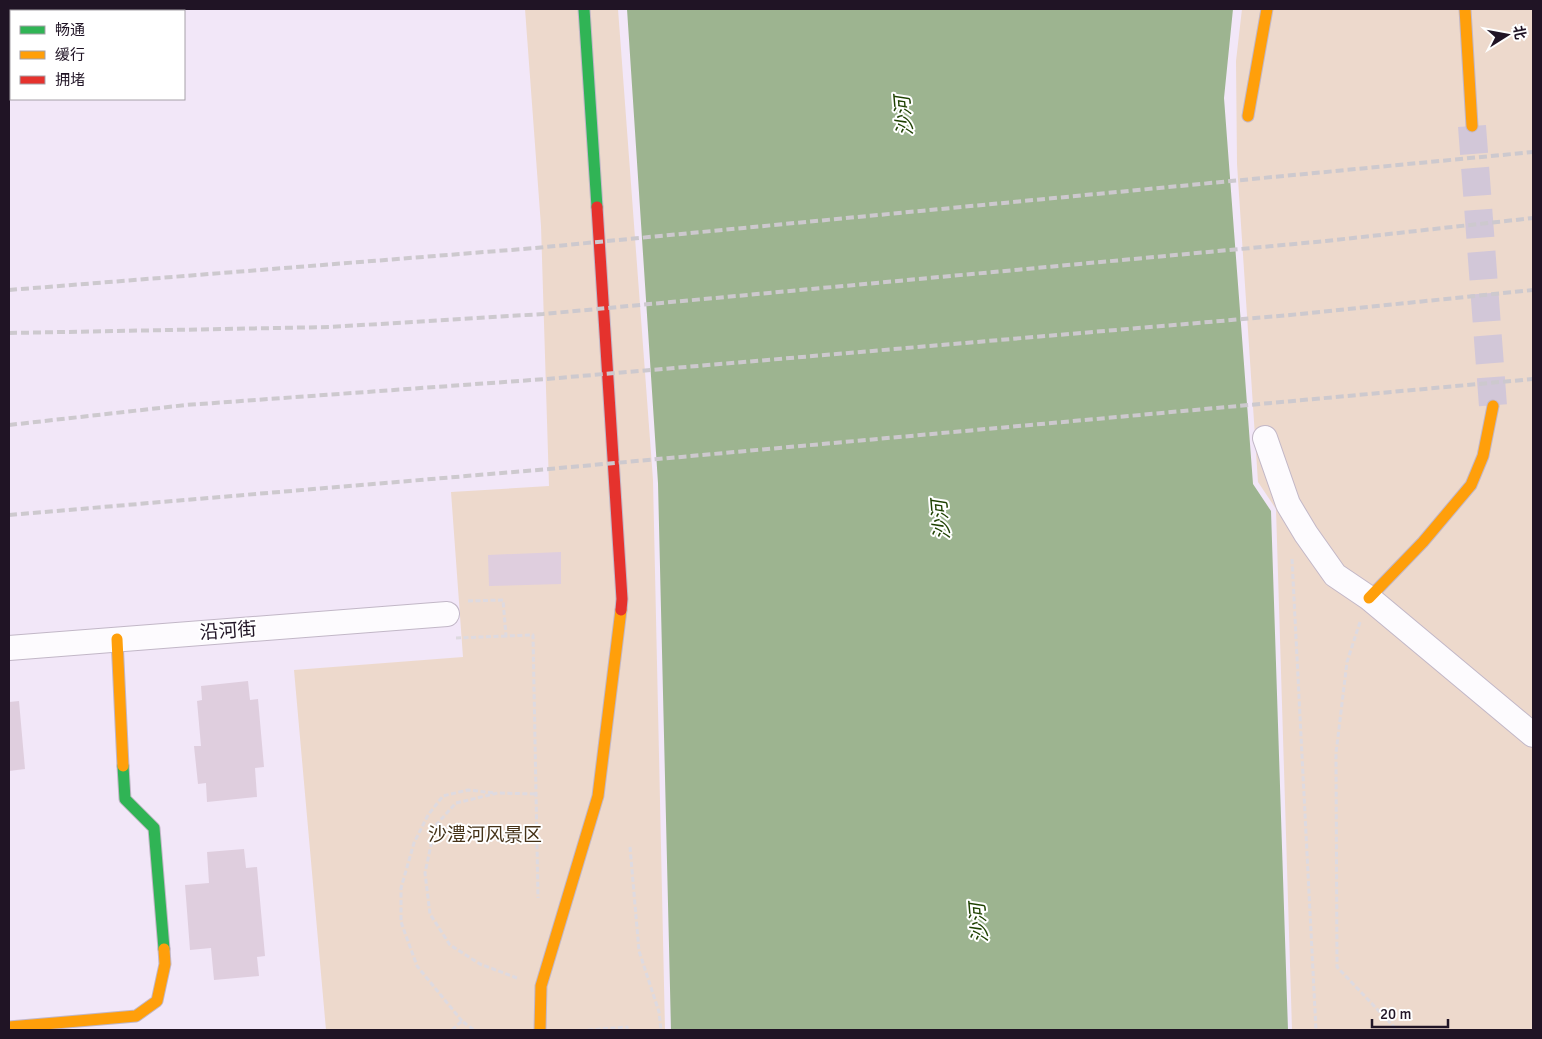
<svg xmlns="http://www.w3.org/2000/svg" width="1542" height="1039" font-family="Signika,'Noto Sans SC',sans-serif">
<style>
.green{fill:#edd9cc}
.water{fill:#9db490}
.building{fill:#dfcede}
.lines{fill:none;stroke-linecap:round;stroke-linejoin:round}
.secondary-tunnel{stroke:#d2c7d8;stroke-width:28;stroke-dasharray:28 14;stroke-linecap:butt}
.street-casing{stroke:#c2b7c7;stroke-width:26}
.fast-casing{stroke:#c2b7c7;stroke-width:13}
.slow-casing{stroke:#c2b7c7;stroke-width:13}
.jam-casing{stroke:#c2b7c7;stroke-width:13}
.path{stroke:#dedae0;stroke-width:3;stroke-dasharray:5 2.5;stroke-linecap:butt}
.street{stroke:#fdfbfe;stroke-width:24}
.fast{stroke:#30b455;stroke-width:11}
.slow{stroke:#ff9f0a;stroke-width:11}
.jam{stroke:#e5322d;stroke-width:11}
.rail{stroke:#cdc9ce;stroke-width:4;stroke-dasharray:8 4;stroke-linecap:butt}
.labels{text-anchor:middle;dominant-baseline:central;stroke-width:4;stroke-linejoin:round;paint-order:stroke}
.street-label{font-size:19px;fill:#201425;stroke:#fff}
.park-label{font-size:19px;fill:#453217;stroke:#fff}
.water-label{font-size:20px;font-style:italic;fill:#1e4100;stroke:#fff}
</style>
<rect width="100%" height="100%" fill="#f2e7f8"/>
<!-- green -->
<path class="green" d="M525,9H618L653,480L665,1030H326L294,670L463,657L451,492L549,486L541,226Z
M1242,9H1533V1030H1292L1276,509L1258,482L1237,164L1236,61Z"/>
<!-- water -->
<path class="water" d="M627,9H1233L1224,98L1253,484L1271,511L1288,1030H671L658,483Z"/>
<!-- building -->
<path class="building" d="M561,552V584L489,586L488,555Z
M248,681L250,700L258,699L264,767L255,768L257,797L207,802L206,783L198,784L194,746H201L197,701L202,700L201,686Z
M19,701L25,769L9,771V702Z
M244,849L246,868L257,867L265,956L257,957L259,976L214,980L211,948L190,950L185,885L209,883L207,852Z"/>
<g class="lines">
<!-- secondary-tunnel -->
<path class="secondary-tunnel" d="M1472,126L1493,406"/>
<!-- street casing -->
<g class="street-casing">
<path id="street" d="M1265,438L1288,504L1306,534L1335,575L1369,598L1533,735
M9,648L447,614"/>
</g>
<!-- fast casing -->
<g class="fast-casing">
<path id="fast" d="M584,9L597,207
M123,766L125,799L154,828L164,949"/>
</g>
<!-- slow casing -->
<g class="slow-casing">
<path id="slow" d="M1465,9L1472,126
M1248,116L1267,9
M1369,598L1423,542L1471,485L1483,456L1493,406
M117,639L123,766
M9,1027L136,1016L157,1001L165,964L164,949
M540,1030L541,986L598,796L621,610"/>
</g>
<!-- jam casing -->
<g class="jam-casing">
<path id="jam" d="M597,207L622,599L621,610"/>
</g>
<!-- path -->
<path class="path" d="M1292,559L1316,1030
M468,601L503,600L506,636L533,635L538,898
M1360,622L1347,662L1336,753L1337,967L1397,1030
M456,638L506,636
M630,847L639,951L659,1012L661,1030
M517,978L480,964L450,945L430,914L425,873L435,826L456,803L498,793L535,794
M462,1021L417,966L401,922V888L414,843L428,815L443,796L468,790L495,793
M452,1030L462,1021L474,1030
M588,1030L627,1027V1030"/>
<!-- street -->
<use href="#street" class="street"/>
<!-- fast -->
<use href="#fast" class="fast"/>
<!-- slow -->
<use href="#slow" class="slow"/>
<!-- jam -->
<use href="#jam" class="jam"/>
<!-- rail -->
<path class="rail" d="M9,290L535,248L1533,152
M9,333L330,327L543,314L1326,241L1533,218
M9,425L186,405L546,379L1290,315L1533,290
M9,515L549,469L1533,379"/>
</g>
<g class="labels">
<!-- street labels -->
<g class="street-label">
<text transform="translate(228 631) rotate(-4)">沿河街</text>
</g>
<!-- park labels -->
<g class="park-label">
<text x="485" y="835">沙澧河风景区</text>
</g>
<!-- water labels -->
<g class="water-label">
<text transform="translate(904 116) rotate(-95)">沙河</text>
<text transform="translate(941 520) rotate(-95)">沙河</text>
<text transform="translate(979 923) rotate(-95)">沙河</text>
</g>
</g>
<!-- border -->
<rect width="1542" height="1039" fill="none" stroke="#201425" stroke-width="20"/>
<!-- legend -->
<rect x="10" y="10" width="175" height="90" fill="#ffffff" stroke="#a6a1a8"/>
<rect x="20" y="26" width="25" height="8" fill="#30b455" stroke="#a6a1a8"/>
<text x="55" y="35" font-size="15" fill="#201425">畅通</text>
<rect x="20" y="51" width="25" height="8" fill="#ff9f0a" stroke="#a6a1a8"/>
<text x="55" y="60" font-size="15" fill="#201425">缓行</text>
<rect x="20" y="76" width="25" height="8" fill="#e5322d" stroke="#a6a1a8"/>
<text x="55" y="85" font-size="15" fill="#201425">拥堵</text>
<!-- north arrow -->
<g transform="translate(1507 35) rotate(79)" stroke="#ffffff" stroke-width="4" paint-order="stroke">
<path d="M0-4L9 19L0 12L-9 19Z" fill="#201425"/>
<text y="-8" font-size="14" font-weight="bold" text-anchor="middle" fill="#201425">北</text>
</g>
<!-- scale -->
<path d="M1372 1019v8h76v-8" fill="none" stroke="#201425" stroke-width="2.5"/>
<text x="1380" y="1019" font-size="15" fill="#201425" stroke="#ffffff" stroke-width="4" paint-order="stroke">20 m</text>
</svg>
